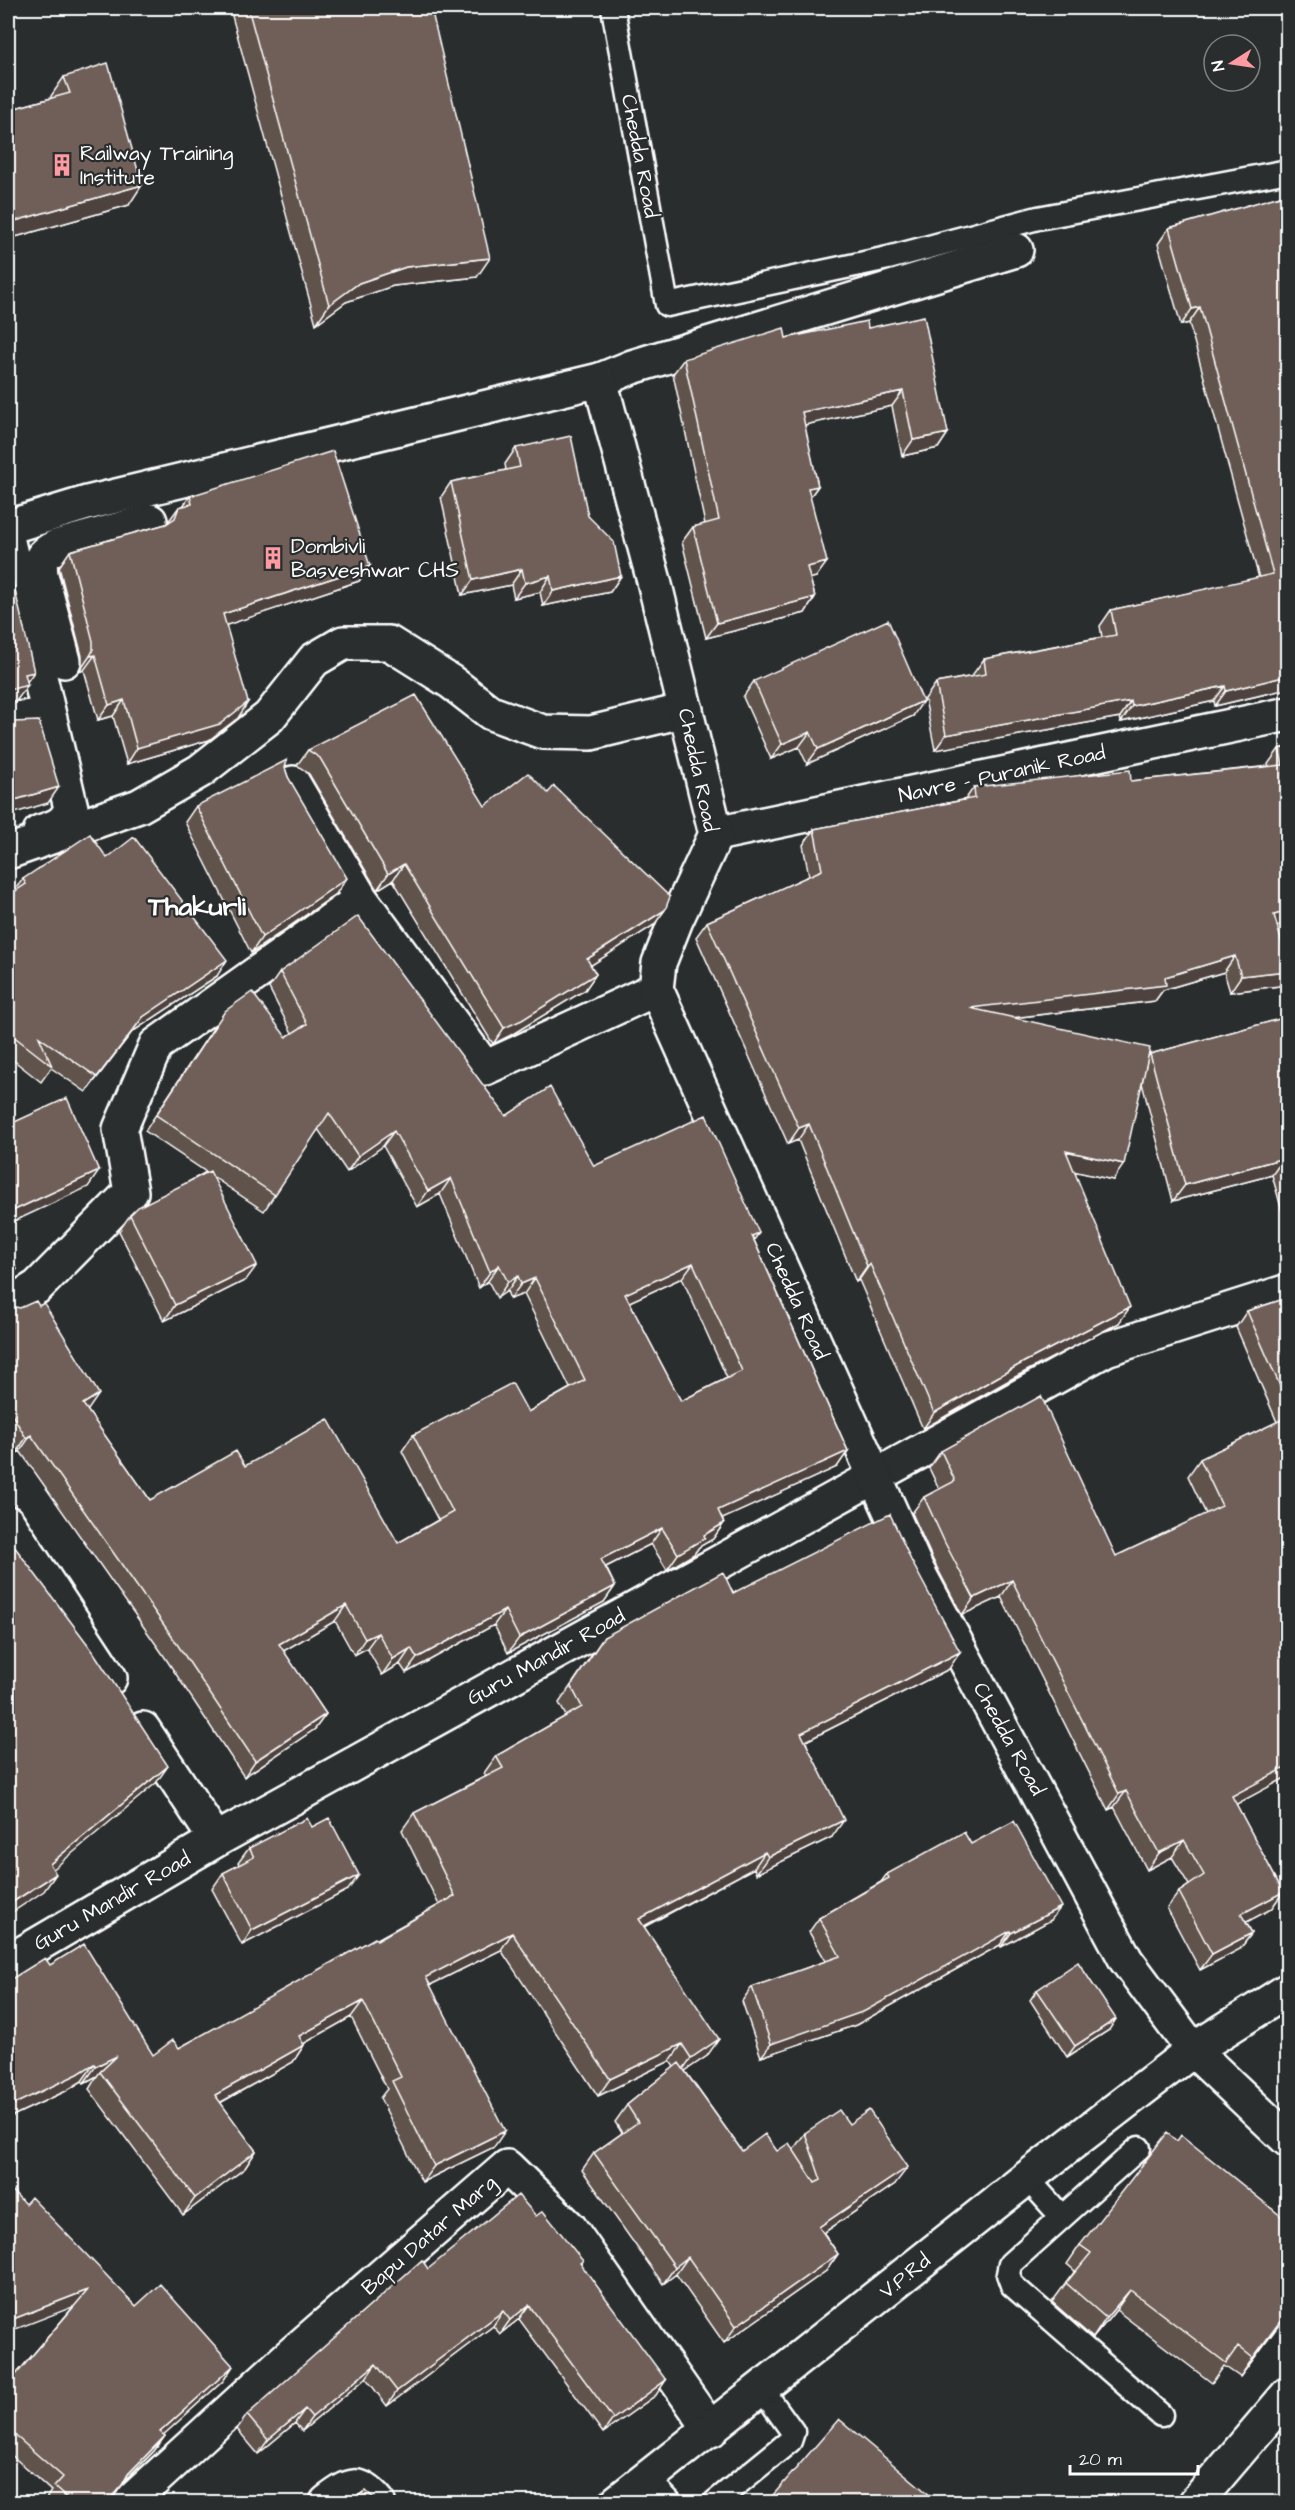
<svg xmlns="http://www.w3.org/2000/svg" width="1295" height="2510" font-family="'Architects Daughter',sans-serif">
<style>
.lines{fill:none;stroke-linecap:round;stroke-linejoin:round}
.service-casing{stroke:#fff;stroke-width:27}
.minor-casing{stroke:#fff;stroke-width:38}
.tertiary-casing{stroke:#fff;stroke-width:38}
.service{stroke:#2a2d2e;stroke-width:22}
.minor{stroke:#2a2d2e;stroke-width:33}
.tertiary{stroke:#2a2d2e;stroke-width:33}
.wall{fill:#60524c;stroke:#fff;stroke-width:1.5;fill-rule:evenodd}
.shaded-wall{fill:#4e423e;stroke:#fff;stroke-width:1.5}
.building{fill:#705f58;stroke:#fff;stroke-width:1.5;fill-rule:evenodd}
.labels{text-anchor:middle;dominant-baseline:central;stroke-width:4.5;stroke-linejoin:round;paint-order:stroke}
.poi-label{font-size:21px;fill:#fff;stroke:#2a2d2e;text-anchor:start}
.street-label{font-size:21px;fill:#fff;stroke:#2a2d2e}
.district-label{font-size:27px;font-weight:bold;fill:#fff;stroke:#2a2d2e}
</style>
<rect width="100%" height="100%" fill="#2a2d2e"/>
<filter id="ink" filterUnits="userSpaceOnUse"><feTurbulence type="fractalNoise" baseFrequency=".0167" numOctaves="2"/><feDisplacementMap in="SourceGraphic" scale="12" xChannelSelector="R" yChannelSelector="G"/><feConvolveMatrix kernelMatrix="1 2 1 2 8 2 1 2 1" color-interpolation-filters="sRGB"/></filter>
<g filter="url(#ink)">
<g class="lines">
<!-- service casing -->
<g class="service-casing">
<path id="service" d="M613,8L667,305L888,258L1038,218L1288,171
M1139,2148L1010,2264L1008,2274L1012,2285L1161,2415
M1027,2178L1061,2216
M647,2478L670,2502
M715,2502L790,2441L793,2432L762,2389"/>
</g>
<!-- minor casing -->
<g class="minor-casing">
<path id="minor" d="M600,380L632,367L1016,250
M8,542L71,808C66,824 56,827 40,832
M64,661L41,575C39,559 41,554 56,547L150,521
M8,720L49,715
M293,783L361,899
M716,834L1288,714
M8,852L139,806L200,771L269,717L314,660L343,643H389L451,682L491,713L543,732L591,733L686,710
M8,1305L37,1287L131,1192L120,1129L156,1045L361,899L485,1068L656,989
M8,1523L110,1678
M143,1729L216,1840
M8,1962L216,1840L1106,1349L1288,1291
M1193,2050L1288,2140
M130,2502L287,2358L507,2167L570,2228L711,2430
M327,2502C349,2486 358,2478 378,2502
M1196,2502L1288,2394"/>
</g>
<!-- tertiary casing -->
<g class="tertiary-casing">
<path id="tertiary" d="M8,527L87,503L600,380L654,581L716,834L676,920L659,963L656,989L916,1568L1126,1960L1193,2050
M617,2502L1027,2178L1193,2050L1288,1990"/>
</g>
<!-- service -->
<use href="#service" class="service"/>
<!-- minor -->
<use href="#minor" class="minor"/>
<!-- tertiary -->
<use href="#tertiary" class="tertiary"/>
</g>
<!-- wall -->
<path class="wall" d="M238,8H431L477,277L393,286L346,302L316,324L232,16Z
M64,77L129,205L8,239V110L51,98V96Z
M1287,194V689L1215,706L1214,701L1121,722L1120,717L935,750L925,699L936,683L973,676V674L984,659L1102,637L1100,626L1111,610L1259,578L1189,323L1181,325L1158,244L1169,228Z
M868,328L948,433L938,448L902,456L892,406L804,425L818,486L810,497L816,577L810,578L815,597L805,613L706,638L682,542L693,527L705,524L673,374L684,359L786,338Z
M516,448L588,516L621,576L610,592L543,606L540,592L514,598L511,585L462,595L441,497L451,482L506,470L505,464Z
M190,496L370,566L359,581L226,625L238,718L209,740L127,764L113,716L98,720L84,670L79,672L82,665V656L59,567L70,551L166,524L168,522L179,507L183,506Z
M754,681L913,716L807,764L799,747L771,759L743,697Z
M1287,747L1277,926L1279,986L1230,992L1224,972L1163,990L1155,1001L1013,1018L1147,1058L1150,1054L1287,1017V1229L1272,1175L1173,1201L1142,1083L1113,1180L1074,1171L1119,1323L1013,1378L923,1429L859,1280L856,1282L798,1140L788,1144L696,937L707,922L809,876L803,845L814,829L965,800L974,787L1131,781L1269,766L1268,764L1279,749Z
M308,750L485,806L654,925L590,965L596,974L585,990L511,1035L493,1044L393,880L377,890L309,774L297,765Z
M285,768L288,777L336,894L251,953L185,822L196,806Z
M107,858L217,976L132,1032L86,1092L51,1068L41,1082L8,1056V896L13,892L23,879Z
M280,972L506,1116L594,1166L759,1233L754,1240L848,1451L837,1467L722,1519L724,1523L713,1539L699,1547L694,1554L667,1570L651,1544L606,1567L615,1586L604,1602L508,1653L494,1625L406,1673L400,1664L382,1675L367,1648L354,1655L335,1621L283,1651L326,1714L315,1729L244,1777L162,1653L20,1451L15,1454L8,1442V1303L87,1410L150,1500L245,1466L398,1543L438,1520L402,1451L413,1435L528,1412L570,1388L524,1294L510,1299L507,1291L497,1298L488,1281L479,1288L440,1194L417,1207L383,1146L347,1172L318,1129L264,1211L213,1177L246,1280L164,1321L119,1231L130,1215L206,1172L145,1131L214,1027L286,1037L292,1033L269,988ZM682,1278L727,1378L681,1401L629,1302Z
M1287,1298V1775L1285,1778L1236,1804L1283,1892L1271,1909L1246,1922L1252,1933L1240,1949L1200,1970L1167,1908L1179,1892L1189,1885L1172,1857L1147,1870L1114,1807L1108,1810L1001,1597L962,1615L933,1560L912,1513L924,1497L939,1489L929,1468L941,1451L1116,1556L1206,1514L1188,1476L1200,1459L1277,1422L1236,1327L1247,1311Z
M733,1593L949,1669L806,1741L832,1837L756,1874L754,1868L644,1927L707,2056L685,2071L742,2151H777L793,2150L805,2133L849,2124L895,2184L824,2233L838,2254L826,2271L724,2343L676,2274L663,2284L582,2170L594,2153L622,2133L615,2122L627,2105L674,2067L670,2061L598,2096L501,1950L430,1985L494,2147L422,2182L380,2098L387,2089L351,2017L303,2044L304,2045L293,2062L220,2103L256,2151L245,2168L183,2215L89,2089L97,2076L84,2083L82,2081L66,2091L8,2118V1981L50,1965L153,2055L179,2048L439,1905L402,1830L414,1813L486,1776L484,1773L496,1756L566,1716L559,1703L604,1637Z
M312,1827L348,1890L242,1945L212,1889L223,1873L239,1865L238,1863L249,1848Z
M971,1844L1051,1920L1001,1947L1000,1945L856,2025L761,2057L742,2001L752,1987L826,1961L809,1932L819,1918L881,1882L887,1874Z
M1037,1990L1109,2030L1067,2057L1030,2000Z
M25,2204L136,2306L233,2366L223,2381L163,2435L165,2436L154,2451L124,2482L110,2502H44L51,2491L8,2452V2384L74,2306Z
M536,2216L583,2261L581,2264L656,2395L603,2433L519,2319L500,2334L493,2326L387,2406L366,2378L302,2431L295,2423L258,2454L237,2429L247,2415L428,2269Z
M1080,2245L1287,2314L1240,2377L1224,2366L1212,2383L1116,2310L1093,2338L1052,2302L1066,2283L1075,2271L1067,2264Z"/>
<!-- shaded-wall -->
<path class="shaded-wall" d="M142,185L129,205L8,239V223Z
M490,258L477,277L393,286L346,302L316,324L329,305L359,283L406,267Z
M1200,307L1189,323L1181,325L1192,309Z
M903,391L892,406L791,428L802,412Z
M948,433L938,448L902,456L913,440Z
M818,486L807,501L808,488Z
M827,562L816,577L797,582L807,567Z
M370,566L359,581L212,630L223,614Z
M522,569L511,585L462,595L473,580Z
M550,576L540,592L514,598L525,583Z
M621,576L610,592L543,606L553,591Z
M815,597L805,613L706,638L717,623Z
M95,655L84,670L79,672L90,656Z
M34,672L24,686L28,685L17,700L8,702V690L25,674Z
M1287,676V689L1215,706L1226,691Z
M1225,686L1214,701L1121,722L1132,706Z
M124,700L113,716L98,720L109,705Z
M923,701L913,716L807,764L818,749Z
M1131,701L1120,717L935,750L946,735Z
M248,702L238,718L209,740L127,764L137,748Z
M810,732L799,747L771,759L782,744Z
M59,787L48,803L8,815V802Z
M404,864L393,880L377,890L388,874Z
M347,878L336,894L251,953L262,937Z
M665,910L654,925L576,975L587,959Z
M1287,911V923L1263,931L1274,915Z
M1235,956L1224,972L1163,990L1155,1001L959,1024L970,1008L1165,977Z
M227,960L217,976L132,1032L86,1092L143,1017Z
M1287,971V974L1279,986L1230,992L1241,976Z
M596,974L585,990L511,1035L493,1044L504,1028Z
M809,1124L798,1140L788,1144L799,1128Z
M394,1131L383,1146L347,1172L358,1156Z
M1066,1151L1124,1164L1113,1180L1055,1167Z
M1284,1158L1272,1175L1173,1201L1185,1185Z
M99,1171L88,1187L8,1224V1213Z
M451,1178L440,1194L417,1207L428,1191Z
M693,1263L682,1278L614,1309L625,1294Z
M870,1264L859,1280L856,1282L867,1266Z
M257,1265L246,1280L164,1321L175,1305Z
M499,1265L488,1281L479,1288L490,1272Z
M17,1269L8,1282V1276Z
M518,1276L507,1291L497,1298L508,1282Z
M535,1278L524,1294L510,1299L521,1284Z
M1130,1307L1119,1323L1013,1378L923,1429L934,1413L1024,1362Z
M99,1394L88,1410L72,1420L83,1404Z
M31,1435L20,1451L15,1454L26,1438Z
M848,1451L837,1467L707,1526L718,1510Z
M724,1523L713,1539L699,1547L694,1554L667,1570L678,1554L704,1535Z
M662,1528L651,1544L590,1575L601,1559Z
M1012,1580L1001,1597L962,1615L974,1598Z
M615,1586L604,1602L508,1653L519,1638Z
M346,1605L335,1621L268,1660L279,1644Z
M505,1610L494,1625L406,1673L417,1658Z
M378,1633L367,1648L354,1655L365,1639Z
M411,1648L400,1664L382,1675L393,1659Z
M960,1652L949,1669L790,1749L801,1733Z
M326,1714L315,1729L244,1777L255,1761Z
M1287,1762V1775L1285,1778L1220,1813L1232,1796Z
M168,1766L156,1783L38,1882L50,1864Z
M1126,1791L1114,1807L1108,1810L1119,1794Z
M844,1820L832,1837L756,1874L768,1857Z
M1184,1840L1172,1857L1147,1870L1159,1853Z
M765,1852L754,1868L627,1935L639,1919Z
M56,1874L44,1891L8,1915V1905Z
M359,1875L348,1890L242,1945L252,1930Z
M1283,1892L1271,1909L1230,1931L1241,1914Z
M1061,1907L1051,1920L1001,1947L1011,1933Z
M1010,1931L1000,1945L856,2025L761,2057L771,2044Z
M512,1933L501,1950L414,1993L426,1977Z
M1252,1933L1240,1949L1200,1970L1212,1954Z
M363,2001L351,2017L287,2053L299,2036Z
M1116,2019L1109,2030L1067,2057L1075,2046Z
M719,2039L707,2056L679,2075L691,2058Z
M682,2044L670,2061L598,2096L610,2079Z
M304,2045L293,2062L203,2112L215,2095Z
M117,2056L100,2072L97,2076L84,2083L96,2066Z
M94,2064L82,2081L66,2091L8,2118V2107Z
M505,2131L494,2147L422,2182L434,2166Z
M256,2151L245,2168L183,2215L195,2198Z
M908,2167L895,2184L807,2244L819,2227Z
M838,2254L826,2271L724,2343L736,2326Z
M688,2257L676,2274L663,2284L675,2267Z
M88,2290L78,2305L8,2332V2321Z
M1130,2290L1116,2310L1093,2338L1106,2318Z
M529,2305L519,2319L500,2334L510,2320Z
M503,2311L493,2326L387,2406L397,2391Z
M1287,2312V2314L1240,2377L1253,2358Z
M376,2364L366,2378L302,2431L312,2417Z
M233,2366L223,2381L150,2447L160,2432Z
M666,2380L656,2395L603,2433L613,2419Z
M305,2409L295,2423L258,2454L268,2440Z
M165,2436L154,2451L117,2488L128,2474Z
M122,2485L110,2502H107Z"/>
<!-- building -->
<path class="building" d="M248,8H431L490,258L406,267L359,283L329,305Z
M108,63L142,185L8,223V110L70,93L64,77Z
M1287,194V676L1226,691L1225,686L1132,706L1131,701L946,735L936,683L986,674L984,659L1116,635L1111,610L1273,574L1200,307L1192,309L1169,228Z
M924,316L948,433L913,440L903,391L802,412L818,486L808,488L827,562L807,567L815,597L717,623L693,527L719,520L684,359L784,328L786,338L867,321L868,328Z
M571,436L588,516L614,542L621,576L553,591L550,576L525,583L522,569L473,580L451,482L520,467L516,448Z
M333,451L370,566L223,614L248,702L220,724L137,748L124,700L109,705L95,655L90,656L93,650V641L70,551L166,524L175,518L179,507L192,504L190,496Z
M8,560L34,672L25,674L28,685L8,690Z
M888,620L923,701L818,749L810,732L782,744L754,681Z
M416,695L485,806L528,773L548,793L554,786L670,897L665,910L587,959L596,974L522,1020L504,1028L404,864L388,874L320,758L308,750Z
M8,719L12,722L39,721L59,787L8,802Z
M1287,747V911L1274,915L1287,961V971L1241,976L1235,956L1165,977L1166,985L970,1008L1150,1048L1124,1164L1066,1151L1130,1307L1024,1362L934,1413L870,1264L867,1266L809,1124L799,1128L707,922L822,870L814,829L975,798L974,787L1130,770L1131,781L1283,765L1279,749Z
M287,760L285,768L288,777L347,878L262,937L196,806Z
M90,834L107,858L134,837L227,960L143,1017L97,1077L39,1037L52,1066L8,1032V896L26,884L23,879Z
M358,916L506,1116L550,1087L594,1166L706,1115L759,1233L752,1236L848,1451L718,1510L724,1523L704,1535L705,1538L678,1554L662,1528L601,1559L615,1586L519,1638L505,1610L417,1658L411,1648L393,1659L378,1633L365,1639L346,1605L279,1644L326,1714L255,1761L173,1638L31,1435L26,1438L8,1408V1303L11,1306L20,1308L36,1301L39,1306L44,1303L99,1394L83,1404L150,1500L236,1451L245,1466L328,1419L398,1543L453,1512L413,1435L512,1383L528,1412L585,1380L535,1278L521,1284L518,1276L508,1282L499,1265L490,1272L451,1178L428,1191L394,1131L358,1156L329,1113L275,1195L156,1115L225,1011L252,992L286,1037L307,1024L280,972ZM693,1263L742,1371L681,1401L625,1294Z
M1287,1017V1171L1284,1158L1185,1185L1150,1054Z
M67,1098L99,1171L8,1213V1125Z
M210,1171L257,1265L175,1305L130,1215L138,1207Z
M8,1254L17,1269L8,1276Z
M1287,1298V1402L1247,1311Z
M1041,1396L1116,1556L1222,1506L1200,1459L1287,1417V1767L1232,1796L1283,1892L1241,1914L1252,1933L1212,1954L1179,1892L1204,1875L1184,1840L1159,1853L1126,1791L1119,1794L1012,1580L974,1598L945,1543L924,1497L955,1481L941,1451Z
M890,1514L911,1560L960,1652L801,1733L844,1820L768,1857L765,1852L639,1919L719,2039L691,2058L682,2044L610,2079L512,1933L426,1977L505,2131L434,2166L392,2081L401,2077L363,2001L299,2036L304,2045L215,2095L256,2151L195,2198L100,2072L117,2056L96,2066L94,2064L78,2074L8,2107V1991L12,1988L8,1981L45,1958L50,1965L84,1944L153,2055L173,2040L179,2048L375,1938L377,1940L455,1896L414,1813L503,1768L496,1756L582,1707L571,1686L604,1637L723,1572L733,1593Z
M8,1538L92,1650L168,1766L50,1864L56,1874L8,1905Z
M307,1818L312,1827L329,1818L359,1875L252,1930L223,1873L254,1857L249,1848Z
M1014,1821L1061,1907L1011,1933L1010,1931L865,2011L771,2044L752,1987L840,1956L819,1918L889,1878L887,1874L964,1832L971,1844Z
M1078,1962L1116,2019L1075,2046L1037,1990Z
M679,2063L742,2151L765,2134L777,2151L789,2143L815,2183L821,2180L805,2133L839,2110L849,2124L869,2110L908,2167L819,2227L838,2254L736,2326L688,2257L675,2267L594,2153L638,2122L627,2105Z
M1167,2133L1177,2141L1181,2135L1287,2221V2312L1253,2358L1238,2346L1226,2363L1130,2290L1106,2318L1066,2283L1091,2253L1080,2245Z
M8,2186L25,2204L31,2197L136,2306L160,2284L233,2366L160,2432L165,2436L128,2474L122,2485L107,2502H71L54,2487L63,2477L11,2432L8,2436V2384L88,2290L8,2321Z
M518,2195L536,2216L543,2211L583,2261L580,2263L666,2380L613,2419L529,2305L510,2320L503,2311L397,2391L376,2364L312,2417L305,2409L268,2440L247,2415L422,2260L428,2269Z
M839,2419L938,2502H767Z
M366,2491L376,2500L381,2502H347Z"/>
</g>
<!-- icons -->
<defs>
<g id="building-bare" transform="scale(1.8)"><path d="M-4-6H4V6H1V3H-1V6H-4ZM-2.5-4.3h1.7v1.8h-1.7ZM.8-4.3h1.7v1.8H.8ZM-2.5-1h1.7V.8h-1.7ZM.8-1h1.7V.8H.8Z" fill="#ff9aa2" stroke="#2a2d2e" stroke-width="2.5" paint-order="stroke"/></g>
</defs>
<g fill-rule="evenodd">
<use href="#building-bare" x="62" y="165"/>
<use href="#building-bare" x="273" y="558"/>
</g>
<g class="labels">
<!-- poi labels -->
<g class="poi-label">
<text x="80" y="153">Railway Training<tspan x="80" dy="24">Institute</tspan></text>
<text x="291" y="546">Dombivli<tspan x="291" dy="24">Basveshwar CHS</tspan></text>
</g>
<!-- street labels -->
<g class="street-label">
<text transform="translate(640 156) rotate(79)">Chedda Road</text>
<text transform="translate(698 770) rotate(78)">Chedda Road</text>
<text transform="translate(1002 774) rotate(-12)">Navre - Puranik Road</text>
<text transform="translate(797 1301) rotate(66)">Chedda Road</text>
<text transform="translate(546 1657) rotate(-29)">Guru Mandir Road</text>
<text transform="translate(1009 1739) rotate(61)">Chedda Road</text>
<text transform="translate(112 1901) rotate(-30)">Guru Mandir Road</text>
<text transform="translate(429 2235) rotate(-41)">Bapu Datar Marg</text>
<text transform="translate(905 2276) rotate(-39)">V.P.Rd</text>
</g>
<!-- district labels -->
<g class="district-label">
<text x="197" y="907">Thakurli</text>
</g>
</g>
<!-- margin -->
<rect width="1295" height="2510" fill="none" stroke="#2a2d2e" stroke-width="30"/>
<rect x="15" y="15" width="1265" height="2480" fill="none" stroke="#fff" stroke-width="2" filter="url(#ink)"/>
<!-- north arrow -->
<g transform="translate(1232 63) rotate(258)"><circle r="28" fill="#2a2d2e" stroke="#7f8182" stroke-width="1.5"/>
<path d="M0-4.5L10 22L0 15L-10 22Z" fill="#ff9aa2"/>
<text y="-9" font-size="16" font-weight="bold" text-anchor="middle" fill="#ffffff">N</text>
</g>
<!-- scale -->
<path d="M1070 2465v9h128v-9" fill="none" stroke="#ffffff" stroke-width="3"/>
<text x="1079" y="2465" font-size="18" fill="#ffffff" stroke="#2a2d2e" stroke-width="4.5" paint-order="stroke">20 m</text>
</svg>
